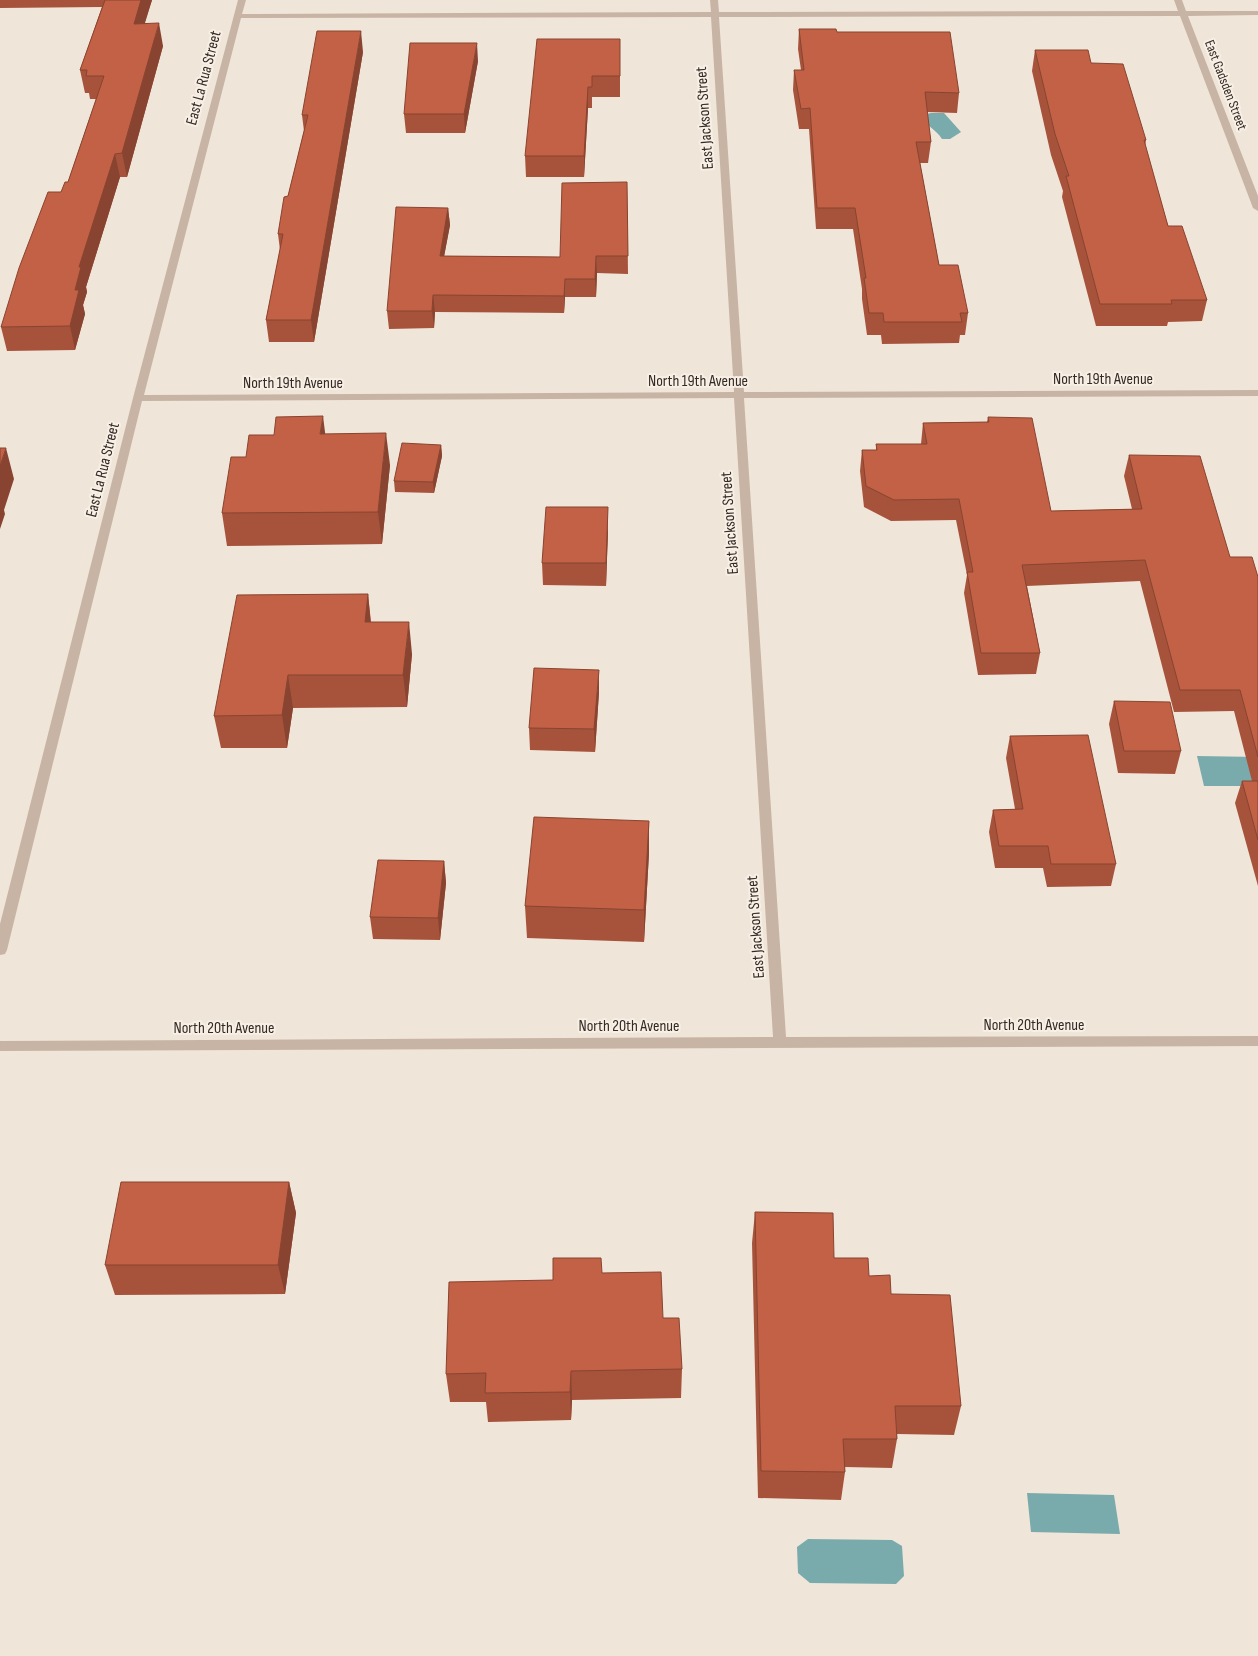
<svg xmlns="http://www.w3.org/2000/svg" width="1258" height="1656" font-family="'Sofia Sans Condensed',sans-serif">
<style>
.water{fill:#79abac}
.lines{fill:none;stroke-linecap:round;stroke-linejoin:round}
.street{fill:#c8b4a5;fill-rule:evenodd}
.wall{fill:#a7533b}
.shaded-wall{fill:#884430}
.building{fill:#c26145;stroke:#884430}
.labels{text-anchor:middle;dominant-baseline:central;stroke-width:4;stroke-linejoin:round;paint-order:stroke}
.far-street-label{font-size:14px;fill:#342a26;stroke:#f8efe5}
.street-label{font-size:16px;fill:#342a26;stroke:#f8efe5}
</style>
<rect width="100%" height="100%" fill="#f0e5d9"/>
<!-- water -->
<path class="water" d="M931,113H944L961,132L950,139H942C935,128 927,128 922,115Z
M1197,756L1258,757V786H1204Z
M1027,1493L1114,1495L1120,1534L1031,1532Z
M808,1539L892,1540L902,1546L904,1576L896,1584L810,1583L798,1573L797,1547Z"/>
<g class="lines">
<!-- street -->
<path class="street" d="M238,0H246L242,14L711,12L710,0H718L719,12L1178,11L1174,0H1182L1186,11H1258V15L1188,16L1258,196V211L1253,208L1180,16L719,17L744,392L1258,390V396L744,398L786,1037L1258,1036V1046L0,1051V1041L773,1037L734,398L142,401L7,950L5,954L0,955V924L133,398ZM711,17L734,392L144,395L241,18Z"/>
</g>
<!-- wall -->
<path class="wall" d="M0,0H152L144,24L163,46L127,177H120L86,287L87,292L83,305L85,314L75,350L7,351L1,327L61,192L68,182L96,99H90L89,93H85L80,70L102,7L0,8Z
M799,29L837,32L959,93L957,113L927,112L931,142L928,163H920L939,265L968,313L965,335H960L959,343L882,344L881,335H867L862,299V289L853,229H816L809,129H799L793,90L794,70H801L798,49Z
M620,39V97H592V108H588L584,177H526L525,156Z
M1035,50L1091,63L1146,140L1145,146L1168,226L1207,300L1202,321L1168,322L1167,326H1096L1062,197L1063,191L1051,155L1032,71Z
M363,52L314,342H269L266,320L280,250L278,234L288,196L304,131L302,115Z
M478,61L465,133H406L404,114Z
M627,182L628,274L597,273L596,297H565L564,313L435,312L434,328L389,329L387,311L448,208L450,225L444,256L560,257Z
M988,417L1051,511L1132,509L1124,476L1129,455L1230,557L1258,577V886L1235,803L1242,781H1252L1234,711L1174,712L1140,581L1027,586L1040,653L1036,674L978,675L964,593L967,575L956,520L891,521L864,507L860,471L862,450H876V444H921L923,423L987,422Z
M325,434L390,465L382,544L227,546L222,513L246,457Z
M441,445L442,456L434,493L395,492L394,481Z
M608,530L606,586L543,585L542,563Z
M368,594L371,622L412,654L407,707L293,708L287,748H221L214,716Z
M599,692L595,752L530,750L529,728Z
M1114,701L1181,751L1175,774L1118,773L1109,724Z
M1010,736L1116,864L1111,886L1047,887L1043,868H995L989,832L993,810L1015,809L1006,758Z
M649,821V853L644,942L527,938L525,906Z
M444,861L446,883L440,940L373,939L370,917Z
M289,1182L296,1213L285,1294L115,1295L105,1265Z
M755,1212L834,1258L869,1276L891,1294L961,1406L954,1435L897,1434V1439L892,1468L845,1467V1472L841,1500L758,1498L752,1243Z
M602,1273L663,1318L682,1369L681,1398L572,1400L571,1420L488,1422L486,1402H450L446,1374L553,1280Z"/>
<!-- shaded-wall -->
<path class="shaded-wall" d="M141,0H152L138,46L134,24Z
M159,23L163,46L127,177L122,153Z
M361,31L363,52L314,342L311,320Z
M477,43L478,61L465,133L464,114Z
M588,87V108L584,177V156Z
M115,154L120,177L86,287L87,292L83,305L85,314L75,350L70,326L79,267Z
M448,208L450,225L441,273L440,256Z
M596,256L597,273L596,297L595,279Z
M565,279V297L564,313V296Z
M433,295L435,312L434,328L432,311Z
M323,416L327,448L320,434Z
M386,433L390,465L382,544L378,512Z
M441,445L442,456L434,493L433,482Z
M6,448L14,479L4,510L5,514L0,529V466Z
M608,507V530L606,586V563Z
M368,594L371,626L365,622Z
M409,622L412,654L407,707L403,675Z
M599,670V692L595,752L594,729Z
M288,675L293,708L287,748L282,715Z
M649,821V853L644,942V910Z
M444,861L446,883L440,940L438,918Z
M289,1182L296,1213L285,1294L278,1265Z
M571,1371L572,1400L571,1420L570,1392Z"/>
<!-- building -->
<path class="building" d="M105,0H141L134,24L159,23L122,153L115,154L79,267H81L75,290H79L70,326L1,327L19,268L48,192H61L65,182H68L104,76H86L87,70H80Z
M799,29H836L837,32H950L959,93L925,92L931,142H916L939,265H958L968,313H960L962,322H884L883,313H869L864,278H866L855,208H817L810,108L801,109L794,70H804Z
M317,31H361L311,320H266L283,234H278L284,197L288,196L308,115H302Z
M537,39H620V76H592V87H588L584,156H525Z
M410,43H477L464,114H404Z
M1035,50H1088L1091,63L1123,64L1146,140H1144L1168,226H1182L1207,300H1171L1172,304H1100L1066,176H1069L1055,134Z
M627,182L628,256H596L595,279H565L564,296L433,295L432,311H387L396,207L448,208L440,256L560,257L562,183Z
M323,416L320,434L386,433L378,512L222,513L231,457H246L249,435H274L276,417Z
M988,417L1032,418L1051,511L1142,509L1129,455L1200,456L1230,557H1252L1258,577V757L1240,690H1180L1145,560L1022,565L1040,653H981L967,572H973L959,499L894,500L866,486L862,450H877L876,444H927L923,423L989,422Z
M402,443L441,445L433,482L394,481Z
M0,448H6L0,466Z
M546,507H608L606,563H542Z
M368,594L365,622H409L403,675H288L282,715L214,716L237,595Z
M534,668L599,670L594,729L529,728Z
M1114,701L1170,702L1181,751H1124Z
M1088,735L1116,864H1051L1048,846H999L993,810L1023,809L1010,736Z
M1242,781H1258V840Z
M534,817L649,821L644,910L525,906Z
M378,860L444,861L438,918L370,917Z
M121,1182H289L278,1265H105Z
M755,1212L833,1213L834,1258H868L869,1276L890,1275L891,1294L950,1295L961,1406H895L897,1439H843L845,1472L761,1471Z
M553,1258H601L602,1273L661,1272L663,1318H679L682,1369L571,1371L570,1392L485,1393L486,1373L446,1374L449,1282L553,1280Z"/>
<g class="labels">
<!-- far-street labels -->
<g class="far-street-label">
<text transform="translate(1226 85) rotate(69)">East Gadsden Street</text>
</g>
<!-- street labels -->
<g class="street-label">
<text transform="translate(204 78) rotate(-75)">East La Rua Street</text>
<text transform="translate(705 118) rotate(-94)">East Jackson Street</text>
<text x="1103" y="379">North 19th Avenue</text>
<text x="698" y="381">North 19th Avenue</text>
<text x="293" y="383">North 19th Avenue</text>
<text transform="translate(103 470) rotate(-76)">East La Rua Street</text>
<text transform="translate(730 523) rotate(-94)">East Jackson Street</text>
<text transform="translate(756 927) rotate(-94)">East Jackson Street</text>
<text x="1034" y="1025">North 20th Avenue</text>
<text x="629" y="1026">North 20th Avenue</text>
<text x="224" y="1028">North 20th Avenue</text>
</g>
</g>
</svg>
